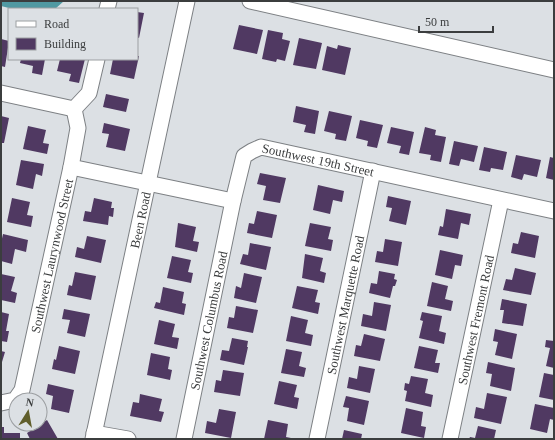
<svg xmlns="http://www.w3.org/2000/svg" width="555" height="440" font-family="'Times New Roman',serif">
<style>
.water{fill:#5099a2}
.building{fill:#503962}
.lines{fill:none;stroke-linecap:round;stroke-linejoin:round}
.minor-casing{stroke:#7d8084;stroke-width:17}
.minor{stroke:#fff;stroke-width:15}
.labels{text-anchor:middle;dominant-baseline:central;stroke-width:4;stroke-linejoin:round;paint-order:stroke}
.street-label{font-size:13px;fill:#3b3d3e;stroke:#dce0e4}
</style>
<rect width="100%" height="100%" fill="#dce0e4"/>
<!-- water -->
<path class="water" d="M1,1H64L55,9H13L1,6Z"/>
<!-- building -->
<path class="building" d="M137,12L144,13L139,38L137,37Z
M239,25L263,30L257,54L233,49Z
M268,30L283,33L282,39L290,41L285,61L277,59L276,62L262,59Z
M299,38L322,43L316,69L293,65Z
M1,39L9,41L5,67L1,66Z
M338,45L351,48L345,75L322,70L327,46L337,49Z
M137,56H139L134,79L110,74L113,59H137Z
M21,59H45L42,75L32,73L33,66L20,63Z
M60,59H85L79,83L69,81L71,74L57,71Z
M106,94L129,99L126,112L103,107Z
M296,106L319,111L315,134L304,132L306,125L293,122Z
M329,111L352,116L346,141L335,139L336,134L324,131Z
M1,116L9,118L4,143H1Z
M360,120L383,125L377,148L367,146L368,141L356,138Z
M104,123L130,129L125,151L106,147L109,134L102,133Z
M28,126L46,130L43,143L49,144L47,154L23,149Z
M391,127L414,132L409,155L399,153L401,146L387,143Z
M425,127L436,130L435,135L446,137L441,162L430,160L431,155L419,153Z
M454,141L478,146L474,162L461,159L459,166L449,164Z
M484,147L507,152L503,170L491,168L490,172L479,170Z
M516,155L541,160L537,177L524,174L522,180L511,177Z
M550,157L554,158V180L546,178Z
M21,160L44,164L42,176L36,174L33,189L16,185Z
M260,173L286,178L280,203L263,200L266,186L257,184Z
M318,185L344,191L342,202L333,200L330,214L313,210Z
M388,196L411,201L406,225L389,221L392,208L386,207Z
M12,198L30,202L27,215L33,216L31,227L7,222Z
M94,198L112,202L111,208H114L113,217L109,216L108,225L83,221L85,211L91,212Z
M446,209L471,214L469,225L461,223L458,239L438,235L440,226L443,227Z
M257,211L277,215L272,238L247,233L249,223L254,224Z
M178,223L196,227L193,241L199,242L197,252L175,247Z
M310,223L331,227L328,239L333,240L331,251L305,246Z
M521,232L539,236L535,258L511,253L513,243L518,244Z
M3,234L28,240L26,252L15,249L12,264L1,261V243Z
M87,236L106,240L101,263L75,257L77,247L84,249Z
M385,239L402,242L398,266L375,262L377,251L383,252Z
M250,243L271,247L266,270L240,264L243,254L248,255Z
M440,250L463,255L461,266L455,265L452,279L435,275Z
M305,254L323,258L320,271L326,273L324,283L302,278Z
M172,256L191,260L188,272L193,273L191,283L167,278Z
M515,268L536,273L531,295L503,290L506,279L512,280Z
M379,271L395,274L394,279L397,280L395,286H393L390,298L369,293L371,283L377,284Z
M75,272L96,276L91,300L67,295L69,285L72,286Z
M244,273L262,277L256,303L234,298L236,286L241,288Z
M1,274L15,277L11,291L17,293L15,303L1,300Z
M432,282L448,286L445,299L453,301L451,311L427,306Z
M297,286L318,290L315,302L320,303L318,314L292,308Z
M163,287L184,292L182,303L186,304L184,315L154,308L156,302L160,303Z
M502,299L527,304L523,326L502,323L504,310H500Z
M374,302L391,305L386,331L361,326L363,314L372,316Z
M236,306L258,310L253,333L227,328L229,317L234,318Z
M64,309L90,314L85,337L67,333L70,320L62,319Z
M1,312L9,314L6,331H9L7,342L1,341Z
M422,312L442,316L439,331L446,333L444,344L419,338L423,321L420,320Z
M291,316L308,320L305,333L313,335L311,346L286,341Z
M159,320L175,324L172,337L179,338L177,349L154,344Z
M495,329L517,334L512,359L495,355L498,342L493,341Z
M364,334L385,339L380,361L354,356L356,345L361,346Z
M232,338L248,341L247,347H248L244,365L220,360L222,350L229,351Z
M546,340L554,341V368L546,366L550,348L545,347Z
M59,346L80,351L75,374L52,369L54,359L56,360Z
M419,346L438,350L435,363H440L438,373L414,368Z
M286,349L302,352L299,366L306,368L304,377L281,373Z
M1,351L5,352L2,362H1Z
M151,353L170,357L168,369L172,370L170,380L147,375Z
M488,362L515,368L511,391L490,386L492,374L486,373Z
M359,366L375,369L370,393L347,388L349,377L357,379Z
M223,370L244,373L240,396L214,392L216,380L221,381Z
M544,373L554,375V400L539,397Z
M411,376L428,379L425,393L433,395L431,407L405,401L407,391L404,390L405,383L409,384Z
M279,381L297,385L294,397L299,398L297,409L274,404Z
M48,384L74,390L69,413L51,409L53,396L46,394Z
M487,393L507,397L501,424L474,418L476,407L484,409Z
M140,394L162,399L159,411L164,412L161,422L130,416L133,402L139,403Z
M346,396L369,401L364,425L347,421L349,408L343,407Z
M535,404L554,408V420L550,419L547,433L530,429Z
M406,408L423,412L421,426L426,427L424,438L401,433Z
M219,409L236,412L231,438L205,433L207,421L216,423Z
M47,420L58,439H30L27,433Z
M268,420L288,424L286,437L291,438V439H264Z
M478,426L496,430L494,439H469L470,437L475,438Z
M1,427H4V433H20V439H1Z
M344,430L362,434L361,439H342Z"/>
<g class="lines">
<!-- minor casing -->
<g class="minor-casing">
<g id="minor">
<path d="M250,1L554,70"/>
<path d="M107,9L109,1"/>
<path d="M1,93L74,109"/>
<path d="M74,109L89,93L97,59"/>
<path d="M71,167L233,201"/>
<path id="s1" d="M1,403L15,400L22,390L71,167L78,128L74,109"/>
<path d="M94,433L128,439"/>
<path id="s2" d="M93,439L187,1"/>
<path id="s3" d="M184,439L233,201L244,156L252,151L261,147L554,211"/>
<path id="s4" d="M317,439L373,171"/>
<path id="s5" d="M450,439L501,200"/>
</g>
</g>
<!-- minor -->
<use href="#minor" class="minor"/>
</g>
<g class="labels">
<!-- street labels -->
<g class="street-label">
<text stroke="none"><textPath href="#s3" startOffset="367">Southwest 19th Street</textPath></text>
<text stroke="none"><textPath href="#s2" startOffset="224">Been Road</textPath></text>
<text stroke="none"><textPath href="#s1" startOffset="164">Southwest Laurynwood Street</textPath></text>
<text stroke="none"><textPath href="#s4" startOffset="137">Southwest Marquette Road</textPath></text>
<text stroke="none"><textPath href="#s5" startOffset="122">Southwest Fremont Road</textPath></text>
<text stroke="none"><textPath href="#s3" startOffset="121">Southwest Columbus Road</textPath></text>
</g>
</g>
<!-- border -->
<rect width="555" height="440" fill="none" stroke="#3b3d3e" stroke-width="4"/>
<!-- legend -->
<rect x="8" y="8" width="130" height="52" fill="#dce0e4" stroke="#9c9fa2"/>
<rect x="16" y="21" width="20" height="6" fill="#ffffff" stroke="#9c9fa2"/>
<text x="44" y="28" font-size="12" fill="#3b3d3e">Road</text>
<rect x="16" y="38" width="20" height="12" fill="#503962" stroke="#9c9fa2"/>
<text x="44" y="48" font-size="12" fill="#3b3d3e">Building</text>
<!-- north arrow -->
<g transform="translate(28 412) rotate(11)"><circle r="19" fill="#dce0e4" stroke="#9c9fa2"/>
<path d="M0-3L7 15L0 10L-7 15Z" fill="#605e2b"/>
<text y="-6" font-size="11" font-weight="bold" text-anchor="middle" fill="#3b3d3e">N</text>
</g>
<!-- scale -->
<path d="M419 26v6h74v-6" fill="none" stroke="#3b3d3e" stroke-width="2"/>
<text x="425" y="26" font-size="12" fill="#3b3d3e" stroke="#dce0e4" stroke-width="3" paint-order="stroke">50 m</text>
</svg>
